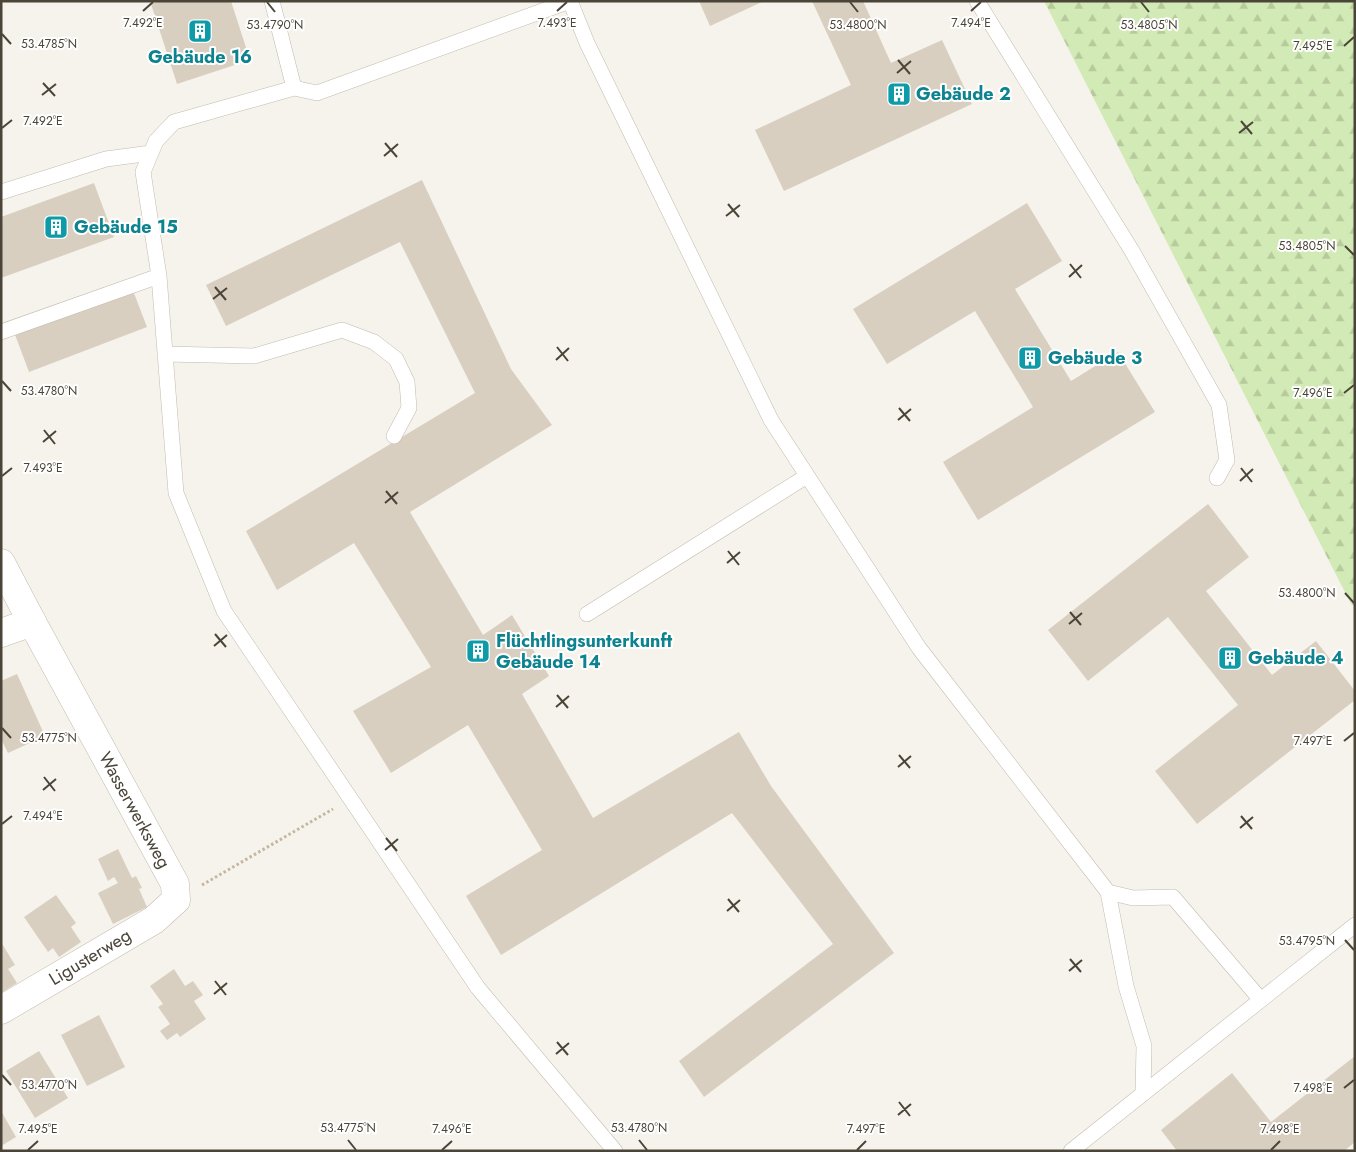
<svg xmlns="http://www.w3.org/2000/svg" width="1356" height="1152" font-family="Jost,sans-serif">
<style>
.forest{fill:url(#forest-firs)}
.building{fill:#d8cfc1}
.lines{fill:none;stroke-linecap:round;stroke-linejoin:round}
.lane-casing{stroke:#c2bbae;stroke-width:16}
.street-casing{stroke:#c2bbae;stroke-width:29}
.path{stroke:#c4b79f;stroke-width:3;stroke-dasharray:2.5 2.5;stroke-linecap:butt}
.lane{stroke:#fff;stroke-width:15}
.street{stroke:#fff;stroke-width:28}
.ticks{fill:none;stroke:#4b4439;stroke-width:2}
.labels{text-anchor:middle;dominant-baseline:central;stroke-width:4;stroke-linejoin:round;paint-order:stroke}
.culture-label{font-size:18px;font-weight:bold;fill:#0d838f;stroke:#fff;text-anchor:start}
.street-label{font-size:18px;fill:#4b4439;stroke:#fff}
.ticks-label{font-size:12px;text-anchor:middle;fill:#4b4439;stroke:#fff;stroke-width:4;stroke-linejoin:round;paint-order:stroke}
</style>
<defs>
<pattern id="forest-firs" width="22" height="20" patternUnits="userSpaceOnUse" patternTransform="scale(1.25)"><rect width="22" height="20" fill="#d2eab5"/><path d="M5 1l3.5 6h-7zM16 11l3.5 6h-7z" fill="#b6ca9c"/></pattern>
</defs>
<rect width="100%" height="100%" fill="#f6f3ec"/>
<!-- forest -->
<path class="forest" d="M1044,1H1355V606L1351,604Z"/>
<!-- building -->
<path class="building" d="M150,1H231L250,60L177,84Z
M699,1H764L710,26Z
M812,1H863L891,63L942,40L972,104L784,191L755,130L851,85Z
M422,180L511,369L552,425L410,512L483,635L512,615L549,676L522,694L593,818L739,732L771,786L894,953L704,1097L679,1061L833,944L732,813L501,955L466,896L542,850L468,725L391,773L353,711L431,667L354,543L277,590L246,531L475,393L400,242L226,326L206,285Z
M94,183L114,237L1,278V217Z
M1027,203L1062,261L1015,289L1071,381L1118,352L1155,412L978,520L943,462L1033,407L975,311L887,364L853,309Z
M132,288L147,327L29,372L14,332Z
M1208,504L1249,557L1206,591L1272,675L1316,641L1355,691V700L1197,824L1155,771L1238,705L1168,617L1088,681L1048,630Z
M17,674L45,736L8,753L1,739V681Z
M118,849L132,878L136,876L142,888L139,889L147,907L113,924L98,893L118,883L114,877L108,881L98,859Z
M56,895L76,923L71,927L81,942L59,957L53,948L48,952L24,917Z
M1,942L15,965L8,969L17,983L1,993Z
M174,969L185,986L193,981L203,995L194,1001L206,1019L180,1037L177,1033L167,1040L160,1031L170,1024L158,1007L163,1004L150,986Z
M99,1015L125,1067L87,1086L61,1035Z
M39,1051L68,1098L35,1118L6,1071Z
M1355,1056V1142L1344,1151H1177L1161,1130L1232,1073L1271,1122Z
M1,1111L16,1137L1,1146Z"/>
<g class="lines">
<!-- lane casing -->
<g class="lane-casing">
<path id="lane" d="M272,1L294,88L174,122L156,141L143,172L159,276L176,493L224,611L478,988L615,1151
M570,1L587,43L771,420L919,648L1108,892L1133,898L1173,897L1261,1000
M977,1L1132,251L1219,405L1227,460L1217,478
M294,88L317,93L570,1
M1,192L106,159L151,153
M1,332L159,276
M165,354L254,356L342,330L374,342L396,359L407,382L409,408L394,436
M587,614L807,476
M1108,892L1126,986L1144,1046L1143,1094
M1071,1151L1355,925"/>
</g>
<!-- street casing -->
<g class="street-casing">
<g id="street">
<path id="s1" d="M1,563L32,622L175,884L176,900L154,920L1,1010"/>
<path d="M1,633L32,622"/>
</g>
</g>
<!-- path -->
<path class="path" d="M202,885L333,809"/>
<!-- lane -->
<use href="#lane" class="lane"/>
<!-- street -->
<use href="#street" class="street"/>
</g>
<!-- ticks -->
<path class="ticks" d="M267,2L275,12M850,2L858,12M1141,2L1149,12M143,11L153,2M557,11L567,2M971,11L981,2M2,34L11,44M1344,46L1354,37M898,60L910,74M897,73L911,61M43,83L55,96M42,95L56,84M1241,121L1252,134M2,128L12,120M1239,133L1253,122M385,143L397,157M384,156L398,144M728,204L739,217M726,216L740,205M1345,246L1354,255M1070,264L1081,278M1069,277L1082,265M215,287L226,300M213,299L227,288M557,347L568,361M556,360L569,348M2,381L11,391M1344,393L1354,385M899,408L910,421M898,420L911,409M44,430L55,444M43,442L56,431M1241,468L1252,482M2,476L12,468M1240,481L1253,469M386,491L397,504M385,503L398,492M728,551L739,565M727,563L740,552M1345,593L1354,603M1070,612L1081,625M1069,624L1082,613M215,634L226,647M214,646L227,635M557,695L568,708M556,707L569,696M2,728L11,738M1344,741L1354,733M899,755L910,768M898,767L911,756M44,777L55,791M43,790L56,779M1241,816L1252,829M2,824L12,816M1240,828L1253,817M386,838L397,851M385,850L398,839M728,899L739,912M727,911L740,900M1345,940L1354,950M1070,959L1081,972M1069,971L1082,960M215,981L226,995M214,994L227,983M557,1042L568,1055M556,1054L569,1043M2,1075L11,1085M1344,1088L1354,1080M899,1102L910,1116M898,1115L911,1104M348,1140L356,1150M639,1140L647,1150M28,1150L38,1141M442,1150L452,1141M857,1150L866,1141M1271,1150L1280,1141"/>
<!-- icons -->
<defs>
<g id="building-square" transform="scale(1.25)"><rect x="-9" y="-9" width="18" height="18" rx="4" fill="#0f9aa8" stroke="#fff"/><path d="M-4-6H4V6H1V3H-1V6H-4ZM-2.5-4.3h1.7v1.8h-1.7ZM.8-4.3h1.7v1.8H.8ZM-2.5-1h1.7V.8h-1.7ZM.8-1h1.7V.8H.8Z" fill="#fff"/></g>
</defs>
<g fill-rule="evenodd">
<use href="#building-square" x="200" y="31"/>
<use href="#building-square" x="899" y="94"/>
<use href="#building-square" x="56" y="227"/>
<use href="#building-square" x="1030" y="358"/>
<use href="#building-square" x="478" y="651"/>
<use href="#building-square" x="1230" y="658"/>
</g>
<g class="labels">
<!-- culture labels -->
<g class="culture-label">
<text x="200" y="57" text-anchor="middle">Gebäude 16</text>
<text x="916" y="94">Gebäude 2</text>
<text x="74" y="227">Gebäude 15</text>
<text x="1048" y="358">Gebäude 3</text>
<text x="496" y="641">Flüchtlingsunterkunft<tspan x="496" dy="21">Gebäude 14</tspan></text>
<text x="1248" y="658">Gebäude 4</text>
</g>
<!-- street labels -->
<g class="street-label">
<text stroke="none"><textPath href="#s1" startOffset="281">Wasserwerksweg</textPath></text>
<text transform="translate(90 957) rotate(-31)">Ligusterweg</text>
</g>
</g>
<g class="ticks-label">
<text x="143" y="27">7.492°E</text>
<text x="557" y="27">7.493°E</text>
<text x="971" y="27">7.494°E</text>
<text x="275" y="29">53.4790°N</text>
<text x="858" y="29">53.4800°N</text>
<text x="1149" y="29">53.4805°N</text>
<text x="49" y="48">53.4785°N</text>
<text x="1313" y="50">7.495°E</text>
<text x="43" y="125">7.492°E</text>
<text x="1307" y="250">53.4805°N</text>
<text x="49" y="395">53.4780°N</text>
<text x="1313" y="397">7.496°E</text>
<text x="43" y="472">7.493°E</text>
<text x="1307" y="597">53.4800°N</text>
<text x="49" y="742">53.4775°N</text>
<text x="1313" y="745">7.497°E</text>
<text x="43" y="820">7.494°E</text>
<text x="1307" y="945">53.4795°N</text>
<text x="49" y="1089">53.4770°N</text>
<text x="1313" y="1092">7.498°E</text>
<text x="348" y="1132">53.4775°N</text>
<text x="639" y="1132">53.4780°N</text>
<text x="38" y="1133">7.495°E</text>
<text x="452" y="1133">7.496°E</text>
<text x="866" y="1133">7.497°E</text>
<text x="1280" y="1133">7.498°E</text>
</g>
<!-- border -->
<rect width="1356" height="1152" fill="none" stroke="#4b4439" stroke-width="5"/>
</svg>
